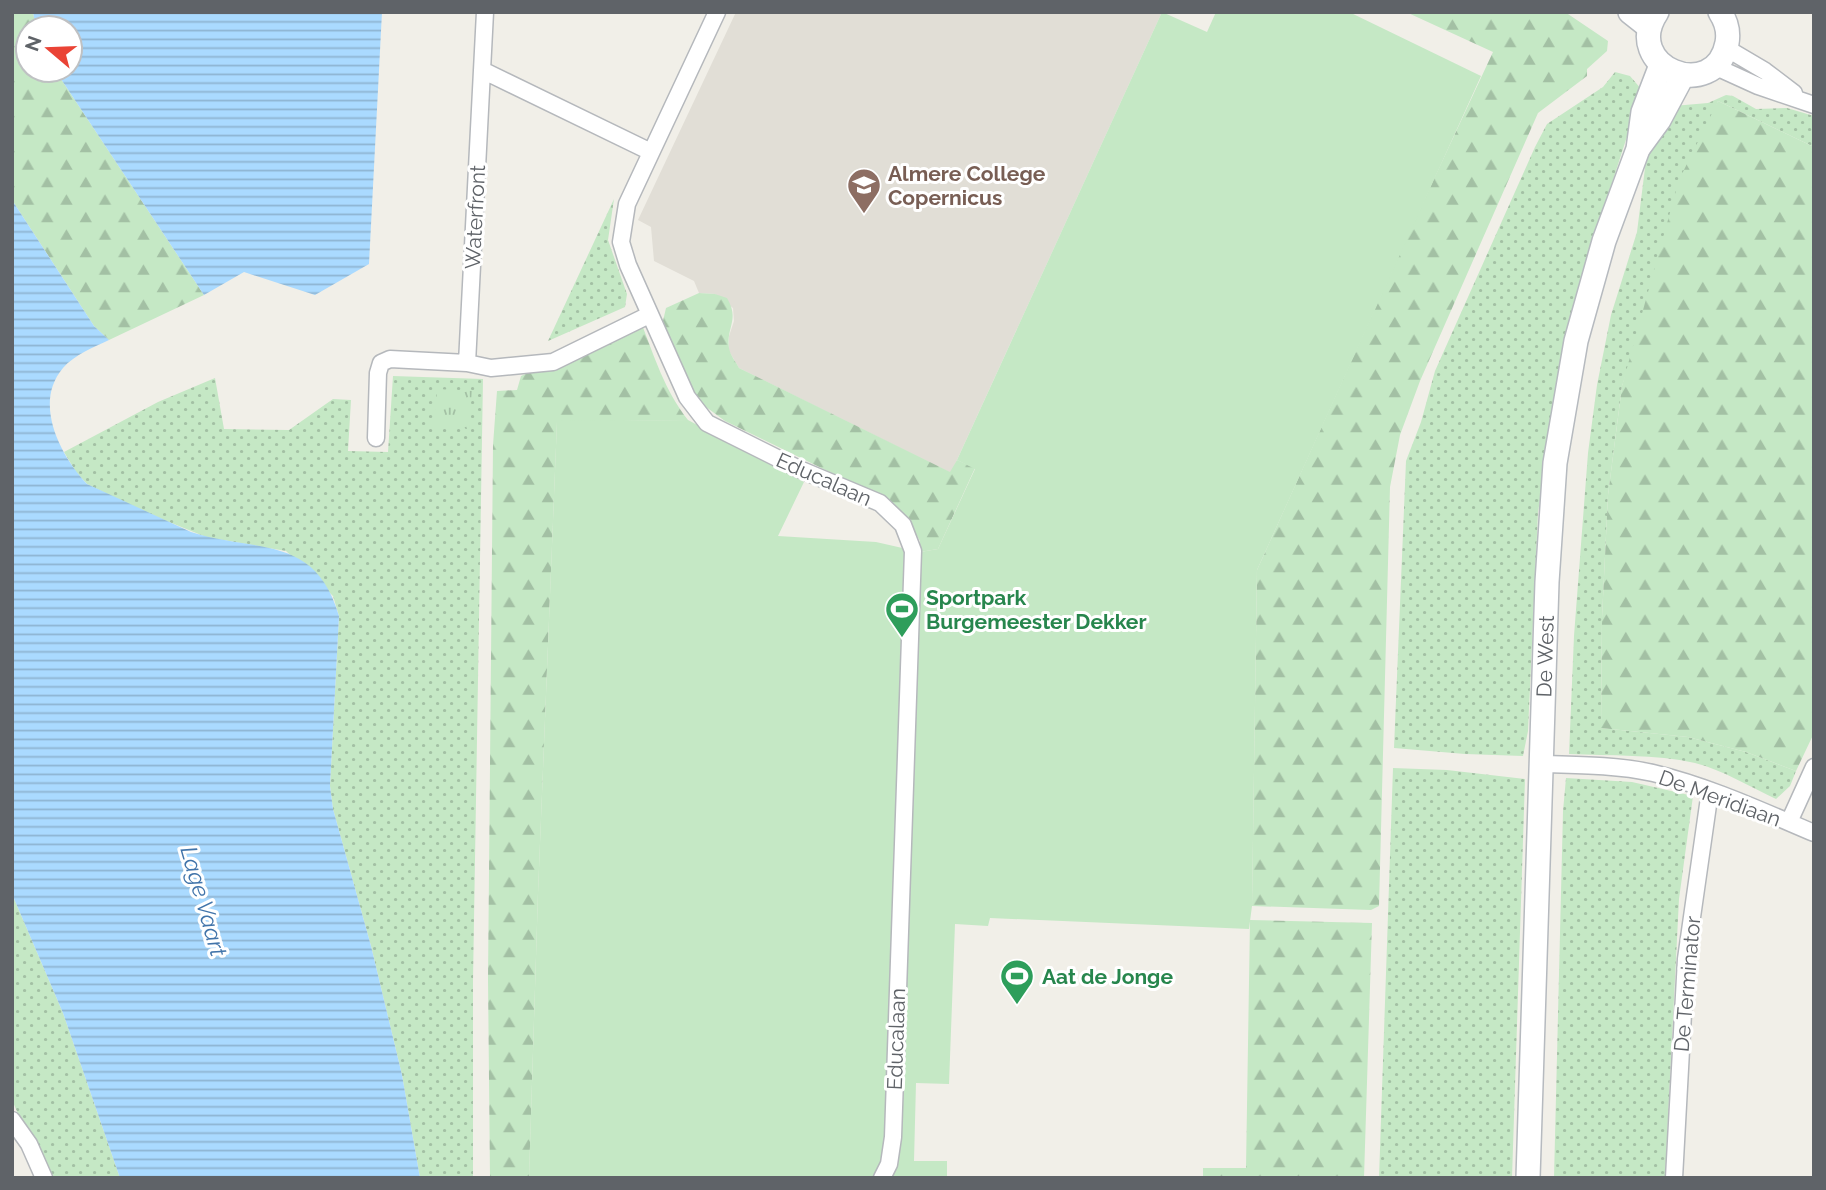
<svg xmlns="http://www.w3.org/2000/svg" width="1826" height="1190" font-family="Raleway,sans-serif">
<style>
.education{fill:#e1ded6}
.grass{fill:url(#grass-dots)}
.forest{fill:url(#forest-firs)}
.park{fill:url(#park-tufts)}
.garden{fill:#c5e8c5}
.water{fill:url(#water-rules)}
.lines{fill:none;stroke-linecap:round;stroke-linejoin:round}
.street-casing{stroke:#b5b8bc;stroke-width:19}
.secondary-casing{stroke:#b6babf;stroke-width:26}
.street{stroke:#fff;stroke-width:16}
.secondary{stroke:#fff;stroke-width:23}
.labels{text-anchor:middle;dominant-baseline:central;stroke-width:6;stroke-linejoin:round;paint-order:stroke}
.education-label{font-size:21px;font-weight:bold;fill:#785e54;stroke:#fff;text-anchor:start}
.street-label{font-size:21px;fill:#5f6368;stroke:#fff}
.leisure-label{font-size:21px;font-weight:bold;fill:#27864d;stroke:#fff;text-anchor:start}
.water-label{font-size:23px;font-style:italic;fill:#4174aa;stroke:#fff}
</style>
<defs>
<pattern id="grass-dots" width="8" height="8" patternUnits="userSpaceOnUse" patternTransform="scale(1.75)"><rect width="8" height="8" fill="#c5e8c5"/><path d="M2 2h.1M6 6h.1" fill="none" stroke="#a3c0a4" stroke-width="1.8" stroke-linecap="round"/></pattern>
<pattern id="forest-firs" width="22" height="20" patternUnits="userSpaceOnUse" patternTransform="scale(1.75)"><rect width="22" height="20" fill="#c5e8c5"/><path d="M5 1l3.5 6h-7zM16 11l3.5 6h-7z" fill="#a3c0a4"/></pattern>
<pattern id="park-tufts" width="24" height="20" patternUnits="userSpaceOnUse" patternTransform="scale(1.75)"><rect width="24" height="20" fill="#c5e8c5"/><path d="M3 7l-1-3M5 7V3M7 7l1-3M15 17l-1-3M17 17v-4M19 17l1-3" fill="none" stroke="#a3c0a4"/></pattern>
<pattern id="water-rules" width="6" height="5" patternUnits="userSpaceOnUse" patternTransform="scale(1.75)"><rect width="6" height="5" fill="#aadaff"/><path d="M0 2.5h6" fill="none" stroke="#8eb4d2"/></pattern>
</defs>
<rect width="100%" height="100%" fill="#f1efe8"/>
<!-- education -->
<path class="education" d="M736,12H1162L951,473L739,368L729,351V336L734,321L733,308L715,294L699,293L694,281L654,261L651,227L638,220Z"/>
<!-- grass -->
<path class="grass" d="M1615,72L1630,76L1642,90L1584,270L1563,364L1538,512L1528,731L1523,756L1465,754L1394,748L1406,461L1421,422L1435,371L1535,147L1547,124L1603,87Z
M1726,95L1733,96L1756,109L1787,108L1814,116V147L1718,101L1622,386L1608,495L1602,618L1601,728L1688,737L1746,752L1796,771L1790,786L1776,799C1750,787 1723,770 1695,763C1655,754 1610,756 1569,754L1574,636L1588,453L1597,385L1611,315L1637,232L1646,160L1673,106L1708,103Z
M614,199L608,240L627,294L625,307L548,341Z
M393,376L483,379L473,980V1178H420L402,1075L371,946L333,809L330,786L339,616L333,596L286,551L206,537L137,509L87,484L76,472L64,452L158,402L215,378L224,429L289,430L333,399L351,400L348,451L388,452Z
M1393,768L1447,770L1525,779L1512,1178H1379Z
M1566,778L1632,782L1693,796L1679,899L1665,1178H1554L1563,811Z
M12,894L63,1013L120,1178H46L12,1100Z"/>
<!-- forest -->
<path class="forest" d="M12,12H33L36,28H28V70H55L204,295L109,340L94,326L12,200Z
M1406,12H1565L1608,41L1607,51L1587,69V76L1538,113L1420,381L1400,435L1390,487L1379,906L1371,910L1252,906L1257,570L1413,224L1493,52Z
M1718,101L1814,147V733L1796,771L1746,752L1688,737L1601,728L1602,618L1608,495L1622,386L1679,180Z
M699,293L715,294L727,298C740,320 726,327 729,348C730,355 736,362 739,368L950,472L957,460L975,468L938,549L920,552V541L908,520L852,483L725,421L706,407L688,387L662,325L666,308Z
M641,322C654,356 665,391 688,420L557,422L538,893L529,1178H490L488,979L493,445L497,391L517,390L521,376Z
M1250,920L1372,923L1364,1178H1203V1168H1246Z"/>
<!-- park -->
<path class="park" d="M437,389L472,391L469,429L435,427Z"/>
<!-- garden -->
<path class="garden" d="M1162,12L1207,32L1216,12H1349L1481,76L1257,570L1252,906L1249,929L990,918L988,926L955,924L949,1084L916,1083L914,1161H947V1178H529L538,893L557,421L688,420L804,482L778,536L876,542L920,552L938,549L975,469L957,460Z"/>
<!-- water -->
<path class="water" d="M33,12H382L369,264L315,295L244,272L204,295L55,70H70V28H36Z
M12,200L94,326L109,340C94,347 74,355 63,368C33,403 60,455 87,484L191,532C255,553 315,533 339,616L330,786L333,809L371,946L402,1075L420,1178H120L63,1013L12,894Z"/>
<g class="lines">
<!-- street casing -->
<g class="street-casing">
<path id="street" d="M717,12L627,204L621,242L628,265L687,397L707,423L799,469L880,503L903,525L913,551L893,1137L889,1164L882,1178
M1726,48L1765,71L1794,93
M1714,66L1758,86L1814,105
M482,70L651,152
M467,363L485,12
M376,438L378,373L381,363L390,359L467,363L491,368L553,362L649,315
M1540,764C1577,765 1617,765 1653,773C1708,786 1762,811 1814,833
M1789,822L1814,767
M12,1120L29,1144L44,1178
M1674,1178L1686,959L1710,791"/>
</g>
<!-- secondary casing -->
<g class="secondary-casing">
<g id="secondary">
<path d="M1630,12L1649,27"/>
<path d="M1657,12C1620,67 1715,105 1727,43C1729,32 1726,21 1720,12"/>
<path d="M1640,146L1659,120L1683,75"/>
<path id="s1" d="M1528,1178L1547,582L1555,463L1576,341L1604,241L1638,149L1643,112L1661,65"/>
</g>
</g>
<!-- street -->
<use href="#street" class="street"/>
<!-- secondary -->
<use href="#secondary" class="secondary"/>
</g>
<!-- icons -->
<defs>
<g id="school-pin" transform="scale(1.75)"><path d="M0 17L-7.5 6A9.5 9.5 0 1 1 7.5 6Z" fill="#8d6e63" stroke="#fff"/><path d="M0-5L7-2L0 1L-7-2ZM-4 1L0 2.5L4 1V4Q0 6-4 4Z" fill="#fff"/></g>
<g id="stadium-pin" transform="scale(1.75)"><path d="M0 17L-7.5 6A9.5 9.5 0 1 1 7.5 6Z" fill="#2e9e5b" stroke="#fff"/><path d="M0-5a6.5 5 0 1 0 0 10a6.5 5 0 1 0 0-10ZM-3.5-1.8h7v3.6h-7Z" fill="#fff"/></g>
</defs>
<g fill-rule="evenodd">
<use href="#school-pin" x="864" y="185"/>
<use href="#stadium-pin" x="902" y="609"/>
<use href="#stadium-pin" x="1017" y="976"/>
</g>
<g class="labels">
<!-- education labels -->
<g class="education-label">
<text x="888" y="173">Almere College<tspan x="888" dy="24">Copernicus</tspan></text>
</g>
<!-- street labels -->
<g class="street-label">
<text transform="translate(475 217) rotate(-87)">Waterfront</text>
<text transform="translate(824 479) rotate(24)">Educalaan</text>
<text stroke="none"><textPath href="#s1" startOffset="522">De West</textPath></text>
<text transform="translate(1720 798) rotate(20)">De Meridiaan</text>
<text transform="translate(1687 984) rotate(-85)">De Terminator</text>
<text transform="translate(896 1039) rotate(-88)">Educalaan</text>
</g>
<!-- leisure labels -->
<g class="leisure-label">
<text x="926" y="597">Sportpark<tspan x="926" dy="24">Burgemeester Dekker</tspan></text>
<text x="1042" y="976">Aat de Jonge</text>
</g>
<!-- water labels -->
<g class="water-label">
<text transform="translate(204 901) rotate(74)">Lage Vaart</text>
</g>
</g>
<!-- border -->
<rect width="1826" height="1190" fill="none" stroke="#5f6368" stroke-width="28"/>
<!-- north arrow -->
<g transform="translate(49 49) rotate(289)"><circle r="33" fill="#ffffff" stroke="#bfc1c3" stroke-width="2"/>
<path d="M0-5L12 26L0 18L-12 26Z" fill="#ea4335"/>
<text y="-10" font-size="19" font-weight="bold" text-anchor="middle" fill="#5f6368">N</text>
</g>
</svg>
